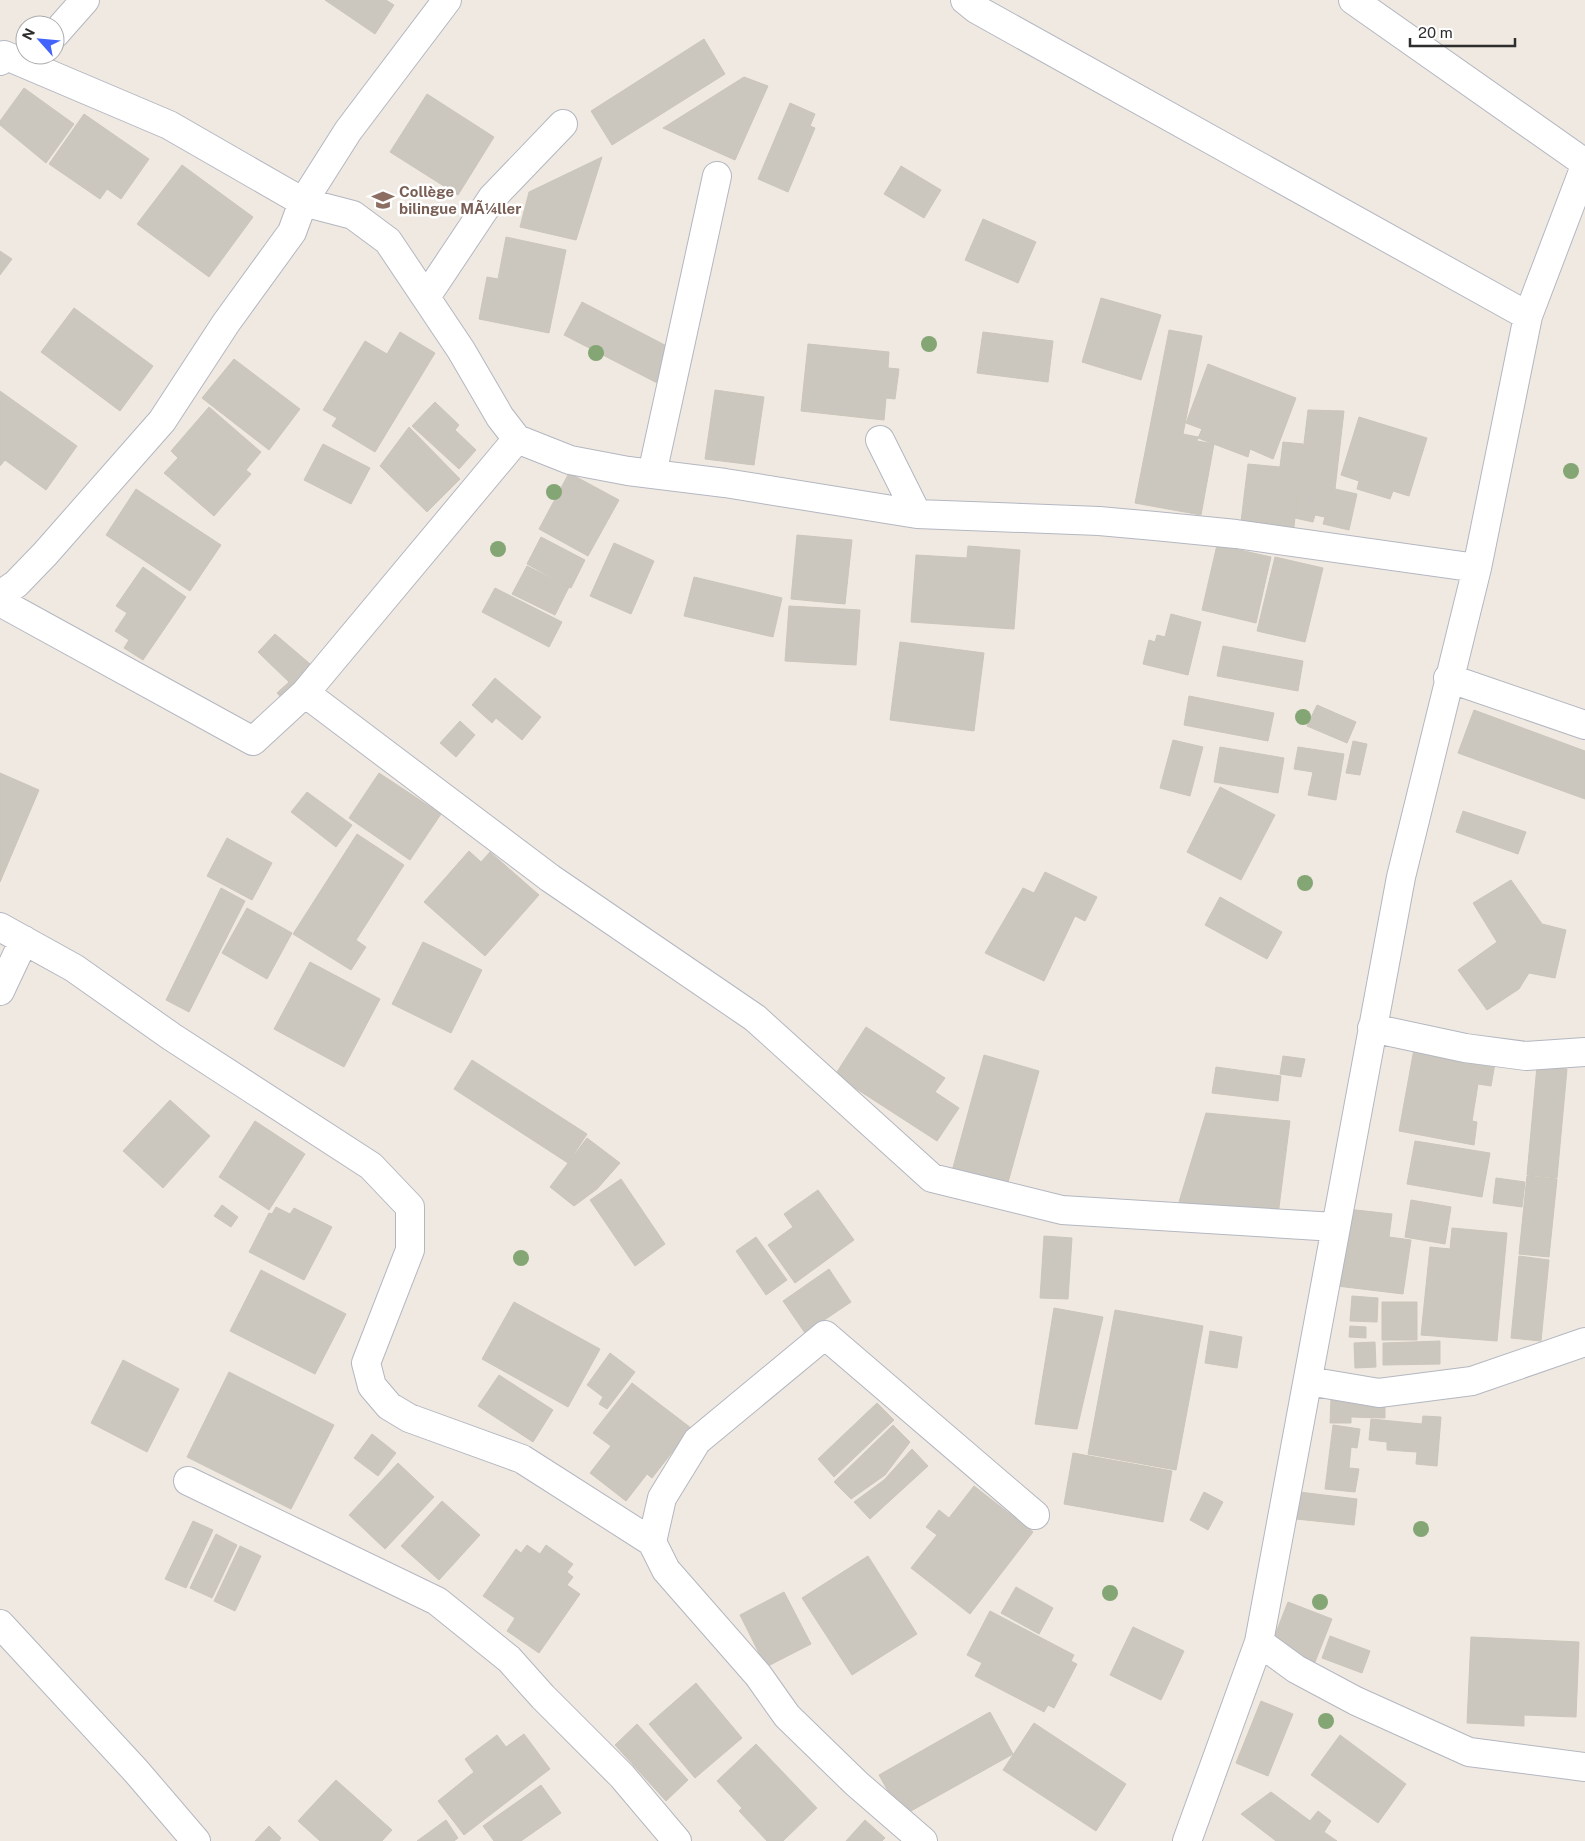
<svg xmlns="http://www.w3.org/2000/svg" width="1585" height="1841" font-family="'Public Sans',sans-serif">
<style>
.building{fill:#cbc7bf;stroke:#cbc5ba}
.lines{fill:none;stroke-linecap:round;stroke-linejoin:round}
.street-casing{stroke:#b4b7c1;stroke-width:30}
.street{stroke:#fff;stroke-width:28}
.tree{fill:#84a574}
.labels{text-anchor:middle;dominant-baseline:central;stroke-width:5;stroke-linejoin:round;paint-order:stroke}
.education-label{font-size:15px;font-weight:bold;fill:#785e54;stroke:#fff;text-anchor:start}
</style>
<rect width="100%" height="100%" fill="#efe9e1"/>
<!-- building -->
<path class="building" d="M325,0H386L394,5L375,34Z
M704,39L725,74L612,145L591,111Z
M744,77L768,86L735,160L663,128Z
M24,88L74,124L46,163L0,125V121Z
M427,94L494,137L458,195L390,152Z
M790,103L815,114L810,126L815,128L788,192L758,179Z
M84,114L149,159L121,199L107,189L100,199L49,164Z
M602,157L576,240L520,227L529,192Z
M182,165L253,217L209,277L137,224Z
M901,166L941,190L924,218L884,194Z
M983,219L1036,242L1018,283L965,260Z
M506,237L566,250L549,333L479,319L487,277L498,279Z
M0,251L12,259L0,275Z
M1101,298L1161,315L1141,380L1082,362Z
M582,302L682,354L665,387L564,335Z
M74,308L153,366L120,411L41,352Z
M1169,330L1202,336L1183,434L1198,437L1197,441L1214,444L1201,515L1135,503Z
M400,332L435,353L375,452L332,426L337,418L323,410L365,341L387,354Z
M983,332L1053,341L1048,382L977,373Z
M808,344L889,352L888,368L899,369L895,399L886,398L884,420L801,411Z
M234,359L300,409L269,450L202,398Z
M1208,364L1296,398L1273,459L1250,449L1248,457L1198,438L1202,429L1186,423Z
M715,390L764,397L754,465L705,459Z
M0,391L77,446L46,490L5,460L0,466Z
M435,402L459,425L455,430L476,450L459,469L412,426Z
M209,407L261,452L246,470L251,474L214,516L164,473L178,458L171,451Z
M1308,410L1344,411L1335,489L1357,494L1349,530L1323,524L1325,517L1315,515L1313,522L1295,518Z
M1359,417L1427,438L1409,496L1393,491L1390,499L1357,489L1359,481L1341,475Z
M409,427L460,479L427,512L380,466Z
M1283,442L1303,444L1293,536L1240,530L1248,464L1280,467Z
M323,444L370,468L351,504L304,480Z
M569,473L619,500L588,556L539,529Z
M136,489L221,545L190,591L106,535Z
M797,535L852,540L845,604L791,599Z
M541,537L585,560L571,588L527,564Z
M614,543L654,561L631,614L590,596Z
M1217,545L1271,557L1256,623L1202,610Z
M968,546L1020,550L1014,629L911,622L916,555L967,558Z
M1275,557L1323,568L1305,642L1257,631Z
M527,566L569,587L555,615L512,594Z
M143,567L186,597L143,660L124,648L129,640L115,631L127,613L116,606Z
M694,577L782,598L773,637L684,616Z
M495,588L562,622L549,647L482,612Z
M789,606L860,610L856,665L785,661Z
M1171,614L1201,622L1188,675L1143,664L1149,640L1155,642L1157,635L1165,637Z
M275,634L316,669L288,705L277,693L289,682L258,652Z
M900,642L984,653L974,731L890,720Z
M1223,646L1303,661L1298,691L1217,676Z
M495,678L541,717L522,740L496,718L492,723L472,705Z
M1189,696L1274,713L1268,741L1184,725Z
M1317,705L1356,722L1347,743L1307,726Z
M1474,710L1585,751V799L1458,753Z
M460,721L475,735L456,757L440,743Z
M1173,740L1203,747L1190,796L1160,788Z
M1353,741L1367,744L1360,775L1346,773Z
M1220,747L1284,758L1278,793L1214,782Z
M1298,747L1344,754L1336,800L1308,795L1313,772L1294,769Z
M0,773L39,790L0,882Z
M379,773L441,814L410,860L349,818Z
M1220,787L1275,815L1241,880L1187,852Z
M307,792L352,825L336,847L291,812Z
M1463,811L1526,832L1518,854L1456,832Z
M357,834L404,865L356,940L366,947L351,970L293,934Z
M227,838L272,863L252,900L207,876Z
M469,851L481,862L490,852L539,895L485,956L424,902Z
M1045,872L1097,897L1085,921L1075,916L1044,981L985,953L1023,888L1034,893Z
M1511,880L1542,924L1566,930L1555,978L1529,973L1519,989L1487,1010L1458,970L1497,942L1473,903Z
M221,888L245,901L189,1012L166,1000Z
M1220,897L1282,932L1267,959L1205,925Z
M247,908L292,933L267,979L222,953Z
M423,942L482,970L451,1033L392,1004Z
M310,962L380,999L344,1067L274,1029Z
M866,1027L945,1078L935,1092L959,1108L937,1141L835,1075Z
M1414,1049L1495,1063L1491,1086L1478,1084L1472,1121L1477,1122L1474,1145L1399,1131Z
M984,1055L1039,1071L1007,1186L952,1171Z
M1283,1056L1305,1059L1301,1077L1280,1074Z
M472,1060L587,1134L568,1163L454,1089Z
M1537,1066L1567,1069L1557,1178L1527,1175Z
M1216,1067L1281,1076L1278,1101L1212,1093Z
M170,1100L210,1136L163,1188L123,1151Z
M1206,1113L1290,1121L1278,1215L1179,1202Z
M255,1121L305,1154L269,1210L219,1177Z
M587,1138L620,1163L597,1189L574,1206L550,1187Z
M1415,1141L1490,1153L1482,1197L1407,1184Z
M1527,1176L1557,1179L1549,1257L1519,1254Z
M1496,1178L1525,1182L1522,1207L1493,1203Z
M621,1179L665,1244L635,1266L590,1200Z
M818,1190L854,1240L795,1283L768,1245L793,1227L784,1214Z
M1411,1200L1451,1207L1445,1244L1405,1237Z
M222,1205L238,1217L231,1227L214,1216Z
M276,1207L290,1214L294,1208L332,1227L304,1280L249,1252L269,1213L272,1214Z
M1347,1209L1392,1214L1389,1237L1411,1240L1403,1294L1337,1286Z
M1452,1228L1507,1233L1497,1341L1421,1335L1430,1247L1450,1249Z
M1044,1236L1072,1238L1068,1299L1040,1298Z
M756,1237L787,1280L766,1295L736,1251Z
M1519,1256L1549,1260L1541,1341L1511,1338Z
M829,1269L851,1302L805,1333L783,1301Z
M261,1270L346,1314L315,1374L230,1331Z
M1352,1296L1378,1298L1377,1322L1350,1321Z
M514,1302L600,1349L568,1407L482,1359Z
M1382,1302H1417V1340H1382Z
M1054,1308L1103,1317L1077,1429L1035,1424Z
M1115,1310L1203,1326L1176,1470L1088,1454Z
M1350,1326L1366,1327V1338L1349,1337Z
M1210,1331L1242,1337L1237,1368L1205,1363Z
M1440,1341V1364L1383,1365V1343Z
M1375,1342L1376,1367L1355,1368L1354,1343Z
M610,1353L635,1372L607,1409L599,1404L603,1397L587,1385Z
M123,1360L179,1389L147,1452L91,1423Z
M229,1372L334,1425L291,1509L187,1457Z
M499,1375L553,1410L533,1442L478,1406Z
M632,1383L691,1428L652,1478L647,1474L626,1501L590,1473L611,1446L593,1433Z
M1331,1399L1385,1403V1418L1351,1417V1423H1330Z
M877,1403L894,1420L834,1477L818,1459Z
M1423,1416L1441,1417L1437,1466L1416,1464L1417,1452L1387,1450V1442L1369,1440L1371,1419L1422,1424Z
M893,1425L910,1442L885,1475L851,1499L834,1482Z
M1333,1425L1360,1429L1357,1448L1351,1447L1349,1468L1359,1469L1355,1492L1325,1489Z
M372,1434L396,1453L378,1476L354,1458Z
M912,1449L928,1466L870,1519L854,1502L884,1480Z
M1073,1453L1172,1471L1163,1522L1064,1504Z
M398,1463L434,1497L385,1549L349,1515Z
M974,1486L1033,1532L970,1614L911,1568L937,1535L926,1527L939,1510L949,1518Z
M1204,1492L1223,1502L1208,1530L1190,1520Z
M1299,1492L1357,1499L1354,1525L1296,1519Z
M442,1501L480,1535L439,1580L401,1546Z
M193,1521L213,1530L186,1588L165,1579Z
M216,1534L237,1545L212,1598L190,1588Z
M527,1545L540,1554L546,1545L573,1564L567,1572L573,1577L567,1585L580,1594L539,1653L507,1631L515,1618L483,1596L516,1549L521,1553Z
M240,1546L261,1556L235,1611L214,1601Z
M868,1556L917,1634L852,1675L802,1598Z
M1016,1587L1053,1608L1039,1634L1001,1613Z
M784,1592L811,1644L766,1667L740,1615Z
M1288,1602L1332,1619L1315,1662L1271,1645Z
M990,1611L1074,1655L1071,1661L1077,1664L1054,1708L1048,1705L1044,1712L975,1676L982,1663L967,1655Z
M1133,1627L1184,1651L1161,1700L1110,1675Z
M1330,1636L1370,1651L1362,1673L1322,1658Z
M1471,1637L1579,1642L1576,1717L1524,1715V1726L1467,1723Z
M696,1683L742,1738L695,1778L649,1724Z
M1261,1701L1293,1714L1268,1776L1236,1763Z
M990,1712L1013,1754L902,1816L879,1775Z
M1034,1723L1126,1784L1096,1831L1003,1770Z
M637,1724L688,1780L666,1801L615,1745Z
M524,1734L550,1769L464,1835L438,1801L474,1772L465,1759L497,1735L506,1747Z
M1340,1735L1406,1784L1378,1823L1311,1775Z
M756,1744L817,1808L783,1841H767L739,1811L742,1808L717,1781Z
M336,1780L392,1830L382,1841H320L298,1821Z
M541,1785L561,1813L521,1841H494L483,1826Z
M1271,1792L1310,1821L1318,1811L1331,1821L1324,1832L1337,1841H1276L1241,1814Z
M446,1820L458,1838L454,1841H417Z
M865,1820L885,1838L882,1841H846Z
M269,1826L281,1838L279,1841H255Z"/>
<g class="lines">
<!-- street casing -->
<g class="street-casing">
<path id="street" d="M965,0L976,9L1528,316
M1353,0L1585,163
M55,34L85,0
M0,61L4,55L169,125L303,202L348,131L447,0
M426,297L492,198L563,124
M880,440L917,514
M652,474L717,176
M0,595L16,584L45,554L162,421L226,323L292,232L303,202L353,215L388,241L461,350L500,417L517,439L570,460L628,471L725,483L917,514L1099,521L1155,526L1236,534L1477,568
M0,602L253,741L305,693L517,439
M1448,678L1585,725
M305,693L550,878L755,1018L932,1178L1062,1210L1335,1227
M0,927L74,968L172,1037L371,1166L410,1207V1250L366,1363L372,1386L389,1406L409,1418L522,1459L652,1542L666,1570L758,1675L787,1716L857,1784L923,1841
M0,991L24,940
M1372,1028L1465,1048L1526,1056L1585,1052
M1308,1381L1379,1393L1472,1381L1585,1342
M188,1481L437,1601L509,1659L543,1697L622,1776L677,1841
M652,1542L662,1498L697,1441L825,1335L1035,1515
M0,1624L136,1771L196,1841
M1259,1642L1296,1669L1356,1701L1469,1752L1585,1767
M1187,1841L1259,1642L1401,877L1477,568L1528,316L1585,166"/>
</g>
<!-- street -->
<use href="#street" class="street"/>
</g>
<!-- trees -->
<g class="tree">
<circle cx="929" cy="344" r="8"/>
<circle cx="596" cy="353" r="8"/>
<circle cx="1571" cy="471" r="8"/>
<circle cx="554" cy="492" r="8"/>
<circle cx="498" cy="549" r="8"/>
<circle cx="1303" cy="717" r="8"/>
<circle cx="1305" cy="883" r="8"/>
<circle cx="521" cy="1258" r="8"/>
<circle cx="1421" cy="1529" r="8"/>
<circle cx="1110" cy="1593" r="8"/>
<circle cx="1320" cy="1602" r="8"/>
<circle cx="1326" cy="1721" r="8"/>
</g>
<!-- icons -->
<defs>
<g id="school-bare" transform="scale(1.725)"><path d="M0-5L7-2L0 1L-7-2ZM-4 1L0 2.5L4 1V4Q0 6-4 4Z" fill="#8d6e63" stroke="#fff" stroke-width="2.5" paint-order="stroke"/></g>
</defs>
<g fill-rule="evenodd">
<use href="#school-bare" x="383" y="200"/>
</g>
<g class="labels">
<!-- education labels -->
<g class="education-label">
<text x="399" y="191">Collège<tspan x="399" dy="17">bilingue MÃ¼ller</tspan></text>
</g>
</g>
<!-- north arrow -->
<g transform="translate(40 40) rotate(297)"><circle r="24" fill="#ffffff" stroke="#ababab"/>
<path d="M0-4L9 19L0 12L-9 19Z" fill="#4264fb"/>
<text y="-8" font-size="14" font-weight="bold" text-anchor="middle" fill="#2e2e2e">N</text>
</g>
<!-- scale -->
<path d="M1410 38v8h105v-8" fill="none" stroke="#2e2e2e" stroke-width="2.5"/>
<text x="1418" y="38" font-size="15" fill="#2e2e2e" stroke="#ffffff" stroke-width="4" paint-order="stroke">20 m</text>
</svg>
